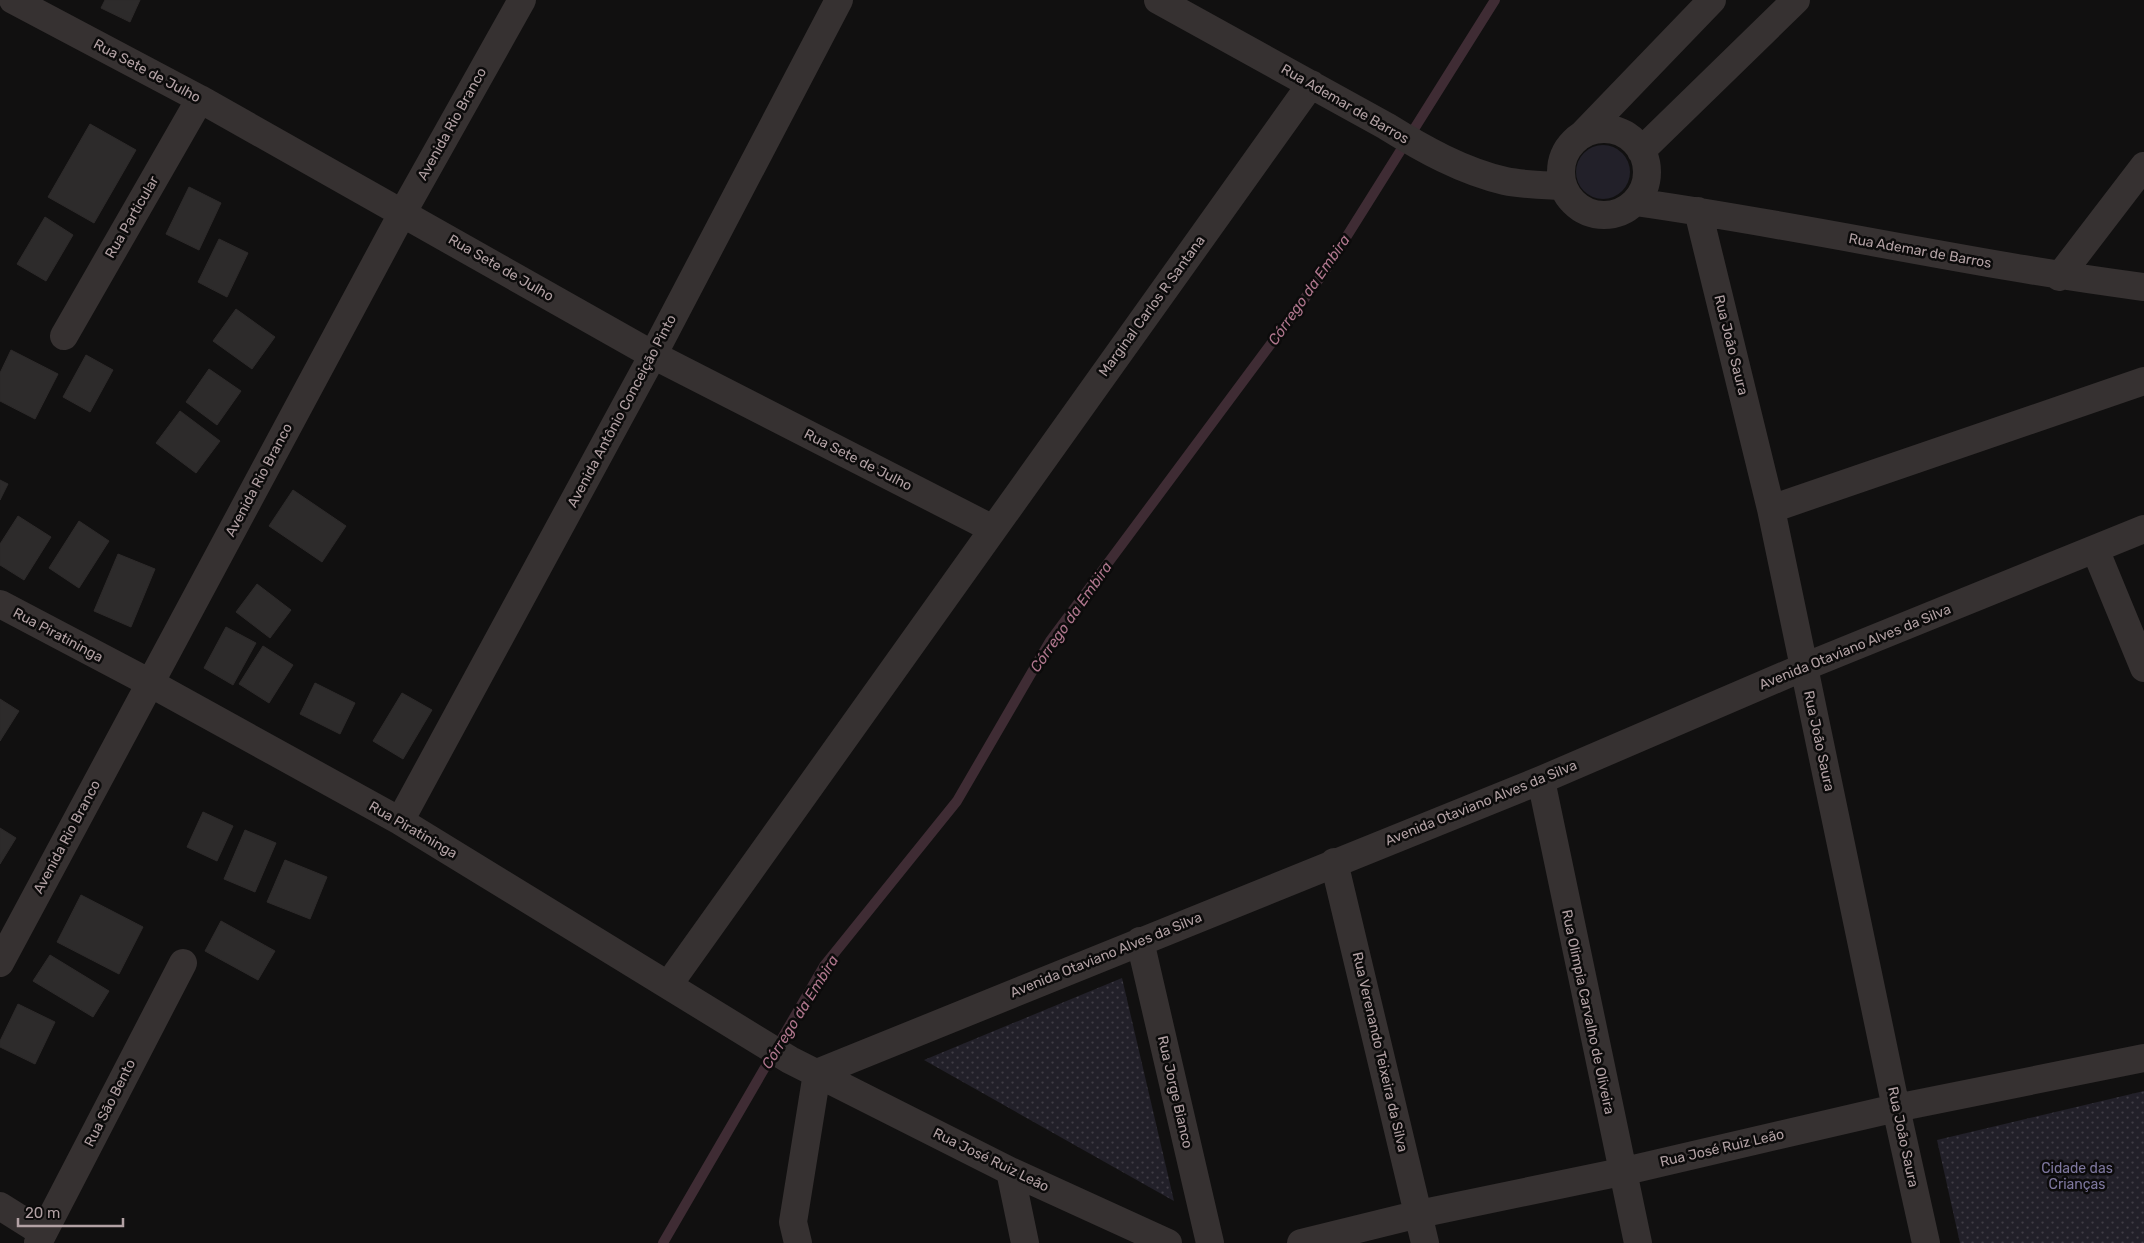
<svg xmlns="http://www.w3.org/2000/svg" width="2144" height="1243" font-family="Rubik,sans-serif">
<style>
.grass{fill:#222029}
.park{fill:url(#park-dots)}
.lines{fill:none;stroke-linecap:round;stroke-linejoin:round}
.stream{stroke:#3f2c34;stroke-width:10}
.building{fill:#2d2b2b;stroke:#2d2a2a}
.street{stroke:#363131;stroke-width:28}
.labels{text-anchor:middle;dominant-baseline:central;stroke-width:5;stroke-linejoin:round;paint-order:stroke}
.street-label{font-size:14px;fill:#b2a1a4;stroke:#0c0b0b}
.park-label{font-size:14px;fill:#7e779e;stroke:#0c0b0b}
.water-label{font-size:15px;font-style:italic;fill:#af768d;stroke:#0c0b0b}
</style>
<defs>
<pattern id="park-dots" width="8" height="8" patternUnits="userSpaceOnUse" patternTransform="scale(1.25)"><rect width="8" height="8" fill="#222029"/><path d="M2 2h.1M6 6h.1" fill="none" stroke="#403d45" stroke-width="1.8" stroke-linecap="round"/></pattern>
</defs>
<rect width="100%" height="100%" fill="#111010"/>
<!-- grass -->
<path class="grass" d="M1576 172a27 27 0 1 1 54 0a27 27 0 1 1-54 0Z"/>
<!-- park -->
<path class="park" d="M1122,978L1174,1201L924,1060Z
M2144,1091V1243H1960L1937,1140Z"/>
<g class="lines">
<!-- stream -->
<path class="stream" d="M663,1243L824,966L957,801L1050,641L1325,271L1495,0"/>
</g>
<!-- building -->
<path class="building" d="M105,0H140L130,22L101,8Z
M90,124L136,150L94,223L48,197Z
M189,187L221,203L199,250L166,234Z
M45,217L73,235L46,281L17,264Z
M219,239L248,253L227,297L198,282Z
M236,309L275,337L252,369L213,341Z
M11,350L58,374L35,419L0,401V373Z
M86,355L113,370L90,412L63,397Z
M209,369L241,391L217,425L186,402Z
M180,411L220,441L196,473L156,443Z
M0,480L8,484L0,500Z
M293,490L346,526L322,562L269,526Z
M18,516L51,537L24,580L0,565V544Z
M79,521L109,541L79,588L49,568Z
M118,554L155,569L131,627L94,611Z
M257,584L291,610L270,638L236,612Z
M226,627L256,643L233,685L204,668Z
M263,646L293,665L269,703L239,684Z
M315,683L355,703L340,734L300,714Z
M402,693L432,710L403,759L373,741Z
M0,699L19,711L0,741Z
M203,812L233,826L217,861L187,847Z
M0,828L16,838L0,864Z
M245,830L276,843L255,892L224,879Z
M285,860L327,877L310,919L267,902Z
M81,895L143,927L119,974L57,942Z
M221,921L275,951L258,980L205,951Z
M50,955L109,991L93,1017L33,981Z
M18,1004L55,1022L35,1064L0,1047V1041Z"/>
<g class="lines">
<!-- street -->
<path class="street" d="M13,0L200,99L653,355L993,529
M1158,0L1386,126C1423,149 1462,171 1505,181C1524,185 1544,185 1563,186
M1561 172a43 43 0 1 1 86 0a43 43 0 1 1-86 0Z
M1582,135L1712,0
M1641,151L1796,0
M1635,202C1806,226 1973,265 2144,287
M1698,211L1771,509L1896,1108L1926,1243
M2059,277L2144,166
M64,336L200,99
M1771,509L2144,381
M2095,549L2144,668
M0,604L150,683L400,821L790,1060L1010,1171L1168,1243
M1541,780L1638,1243
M400,821L653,355L839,0
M1334,862L1425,1243
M1140,941L1210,1243
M0,963L403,212L522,0
M669,984L1311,84
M817,1073L1541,780L1804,667L2144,529
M1010,1171L1025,1243
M0,1206L43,1233
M38,1243L183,963
M798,1243L793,1222L817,1073
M1301,1243L1419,1214L1621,1172L1896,1108L2144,1058"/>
</g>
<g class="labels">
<!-- street labels -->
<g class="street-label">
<text transform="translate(147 71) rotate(28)">Rua Sete de Julho</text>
<text transform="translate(1345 104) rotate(30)">Rua Ademar de Barros</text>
<text transform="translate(452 124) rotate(-61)">Avenida Rio Branco</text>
<text transform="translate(132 217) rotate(-60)">Rua Particular</text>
<text transform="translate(1920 251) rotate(10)">Rua Ademar de Barros</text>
<text transform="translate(501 268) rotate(30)">Rua Sete de Julho</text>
<text transform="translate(1152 306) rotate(-54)">Marginal Carlos R Santana</text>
<text transform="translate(1731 345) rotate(76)">Rua João Saura</text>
<text transform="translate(622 411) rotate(-62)">Avenida Antônio Conceição Pinto</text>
<text transform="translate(858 460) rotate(27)">Rua Sete de Julho</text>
<text transform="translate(259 480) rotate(-62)">Avenida Rio Branco</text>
<text transform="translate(58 635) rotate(28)">Rua Piratininga</text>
<text transform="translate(1855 647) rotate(-22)">Avenida Otaviano Alves da Silva</text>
<text transform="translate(1819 741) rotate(78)">Rua João Saura</text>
<text transform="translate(1481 803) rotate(-22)">Avenida Otaviano Alves da Silva</text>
<text transform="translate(413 830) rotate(30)">Rua Piratininga</text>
<text transform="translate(67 837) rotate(-62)">Avenida Rio Branco</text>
<text transform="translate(1106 955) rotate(-22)">Avenida Otaviano Alves da Silva</text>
<text transform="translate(1588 1012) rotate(78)">Rua Olimpia Carvalho de Oliveira</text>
<text transform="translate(1380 1052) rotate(77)">Rua Verenando Teixeira da Silva</text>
<text transform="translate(1175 1092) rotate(77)">Rua Jorge Bianco</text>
<text transform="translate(110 1103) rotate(-63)">Rua São Bento</text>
<text transform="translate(1903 1137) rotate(78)">Rua João Saura</text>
<text transform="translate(1722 1148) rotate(-13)">Rua José Ruiz Leão</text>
<text transform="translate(991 1160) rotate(26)">Rua José Ruiz Leão</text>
</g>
<!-- park labels -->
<g class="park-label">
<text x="2077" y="1168">Cidade das<tspan x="2077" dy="16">Crianças</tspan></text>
</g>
<!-- water labels -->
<g class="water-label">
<text transform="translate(1309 290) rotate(-55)">Córrego da Embira</text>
<text transform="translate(1071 617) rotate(-55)">Córrego da Embira</text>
<text transform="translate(800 1012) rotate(-58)">Córrego da Embira</text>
</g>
</g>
<!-- scale -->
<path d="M18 1218v8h105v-8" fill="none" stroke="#b2a1a4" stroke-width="2.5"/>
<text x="25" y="1218" font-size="15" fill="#b2a1a4" stroke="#0c0b0b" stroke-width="4" paint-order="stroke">20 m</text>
</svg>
